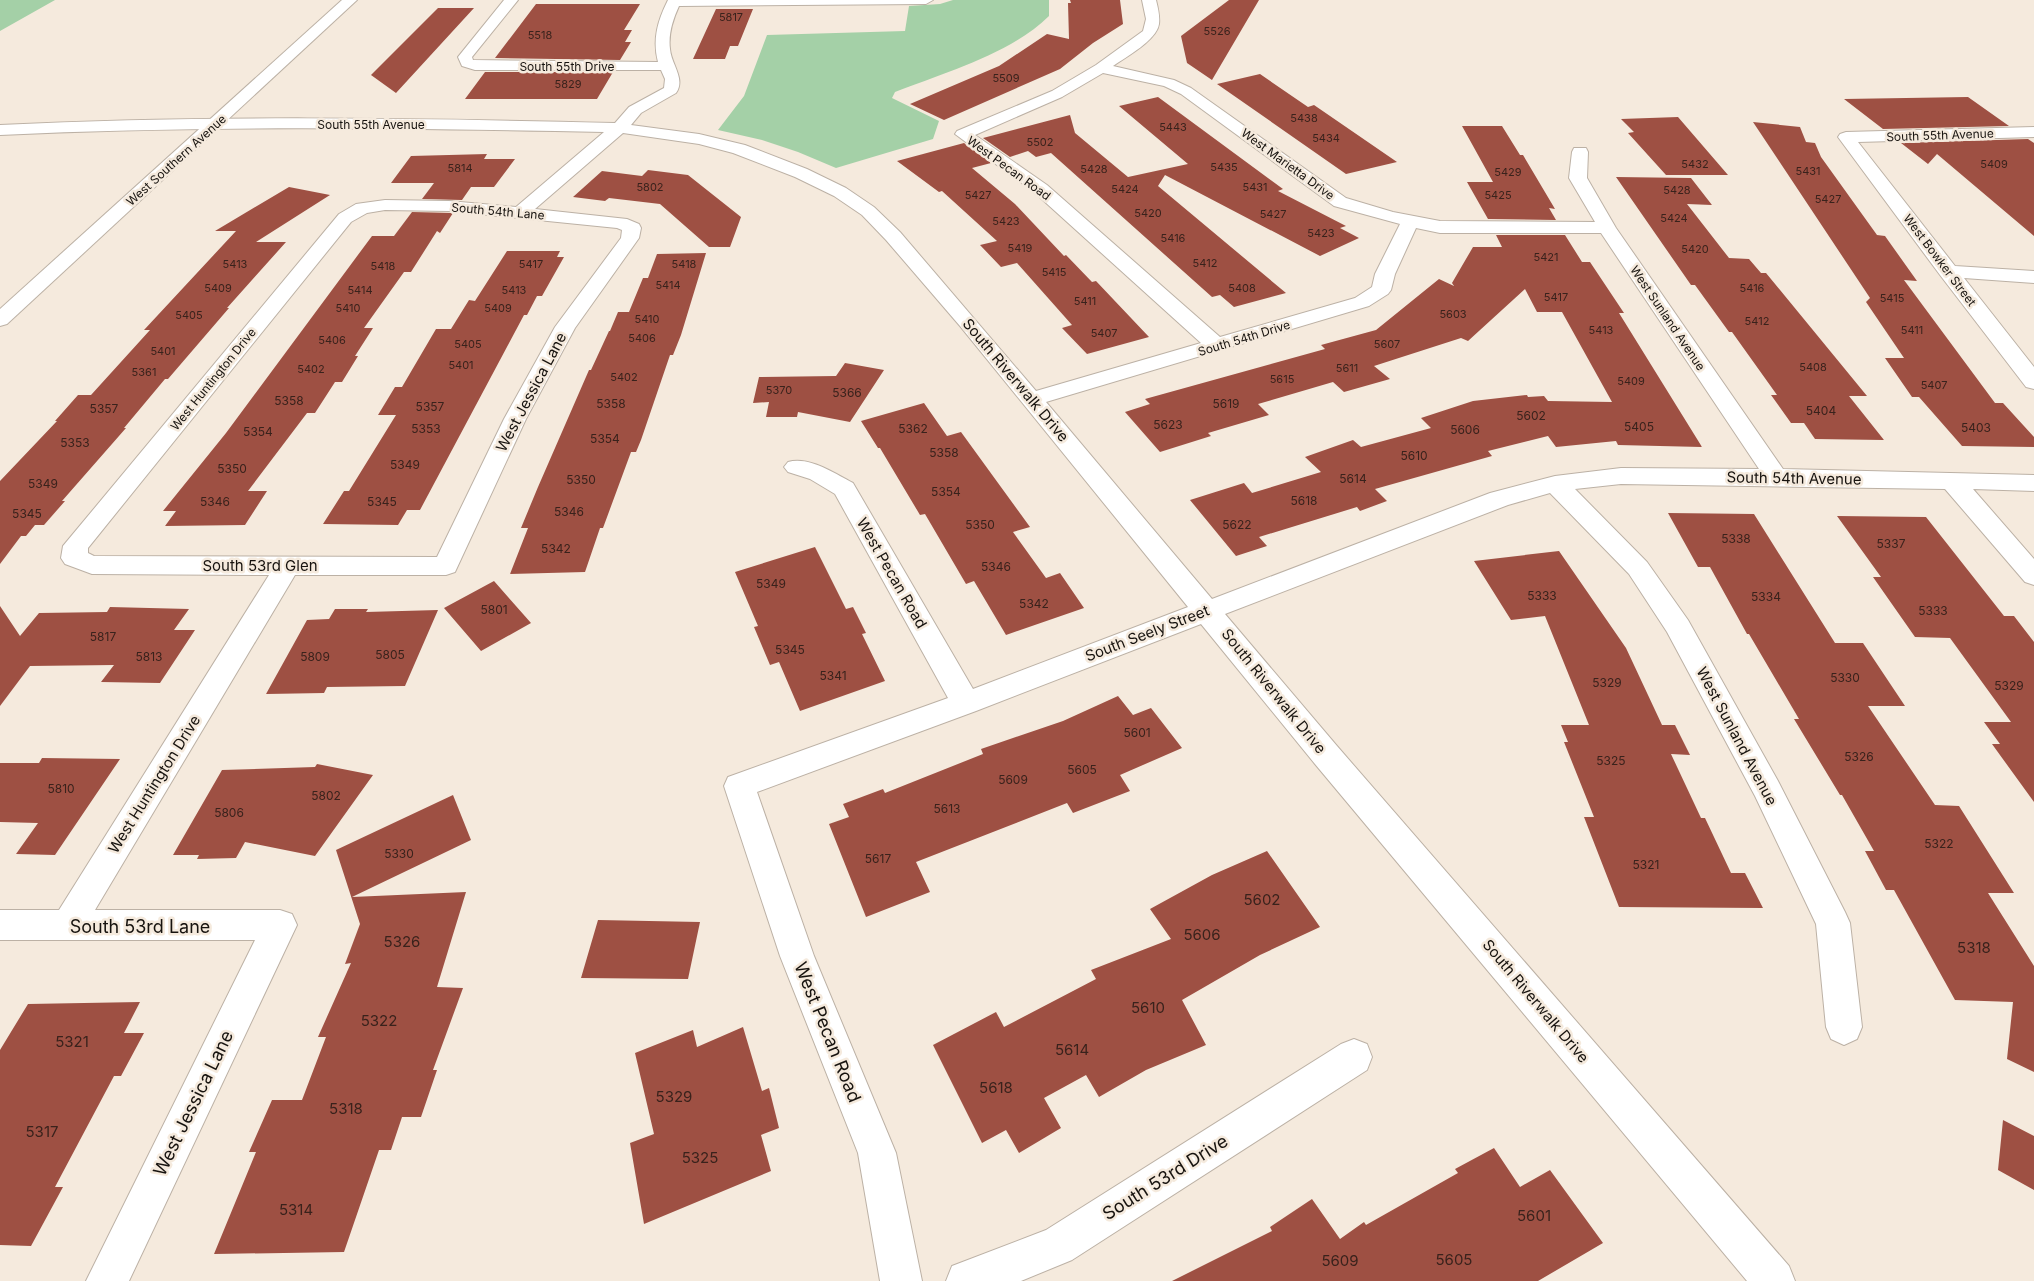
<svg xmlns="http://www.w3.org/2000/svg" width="2034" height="1281" font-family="Inter,sans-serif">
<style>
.green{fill:#a4d0a7}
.building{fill:#9e5043}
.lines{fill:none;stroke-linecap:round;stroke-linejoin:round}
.minor-casing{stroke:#bcb1a5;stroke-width:2}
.major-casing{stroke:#bcb1a5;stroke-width:2}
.minor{fill:#fff;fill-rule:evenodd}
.major{fill:#fff;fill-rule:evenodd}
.labels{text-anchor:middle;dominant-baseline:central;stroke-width:5;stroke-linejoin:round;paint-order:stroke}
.far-number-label{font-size:11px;fill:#39221c}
.far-street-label{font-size:12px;fill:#17130f;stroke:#f5eadd}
.number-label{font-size:12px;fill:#39221c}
.street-label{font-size:15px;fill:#17130f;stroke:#f5eadd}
.near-number-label{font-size:15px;fill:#39221c}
.near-street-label{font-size:18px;fill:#17130f;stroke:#f5eadd}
</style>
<rect width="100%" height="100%" fill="#f5eadd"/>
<!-- green -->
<path class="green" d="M0,0H55L0,31Z
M953,0H1049V16C1012,53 944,73 895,92L892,98L939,121L933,139L836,168L798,152L762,140L718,130L744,96L767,35L905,31L909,6L940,4Z"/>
<!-- building -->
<path class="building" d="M1070,0H1120L1123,24L1093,43L1060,69L944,120L910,104L999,66L1047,34L1069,39L1068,3H1071Z
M1229,0H1259L1212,80L1187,63L1181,36Z
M536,4H640L624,30H632L625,42H631L620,60L495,58Z
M438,8H474L396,93L371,75Z
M716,9H753L738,46H730L725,59H693Z
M485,72H613L597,99H465Z
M1260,74L1308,107L1314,105L1397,162L1346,174L1217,84Z
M1158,97L1283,189L1278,191L1346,226L1340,228L1359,238L1320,256L1165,175L1158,186L1286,293L1234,307L1220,295L1212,297L1051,153L1036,157L1028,151L1010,157L983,138L1070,115L1075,133L1128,177L1188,164L1119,106Z
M1968,97L2009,126L1883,129L1844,99Z
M1678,117L1728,175H1666L1628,133L1634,132L1621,119Z
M1753,122L1800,127L1806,142L1815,143L1821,157L1877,235L1885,236L1917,281L1904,280L1995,403H2003L2034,437V447L1962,446L1919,397H1912L1885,358H1904L1866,302L1870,298Z
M1462,126H1502L1520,155H1523L1555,209L1549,208L1556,220L1488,219L1467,182H1493Z
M2028,139L2034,143V236L1937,154L1928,164L1901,143Z
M964,143L991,163L972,168L1015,204L1064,256L1066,255L1092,282L1096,281L1149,337L1087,354L1062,328L1072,325L1017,263L1001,267L980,245L997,241L942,191L939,192L897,161Z
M487,154L484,159H515L494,187H471L462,200L422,199L434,183H391L411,156Z
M648,170L688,175L741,217L730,247H709L660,204L609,198L605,201L573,197L602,171L642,176Z
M1616,177L1691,178L1712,205L1687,204L1729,258L1749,259L1761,273H1766L1867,396H1849L1884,440L1815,439L1804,423H1791L1771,395H1777L1732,332H1729L1695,285H1691Z
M289,187L330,195L256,242H286L227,308H229L168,379H165L124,428H126L62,501H65L44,525H35L26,536H21L0,564V481L57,421H55L78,395H91L150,330H144L236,231H215Z
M412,212L453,213L440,233L437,231L411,272H404L364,328H373L355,356H358L342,382H335L315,413H307L248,491H267L245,525L165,526L176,511H163L226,433L372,236H394Z
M1496,235H1565L1582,262H1590L1624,313H1619L1702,447L1618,445L1616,441L1556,447L1548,436L1488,451L1492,456L1375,489L1387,501L1360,511L1357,507L1259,537L1267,546L1236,556L1190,500L1244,483L1252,493L1321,472L1305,457L1353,440L1361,447L1431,428L1421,418L1473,401L1527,395L1528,397L1544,396L1548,401L1612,402L1562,312H1537L1525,289L1468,341L1461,338L1374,366L1390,379L1344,392L1333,382L1258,404L1269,415L1208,433L1211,436L1160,452L1125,412L1150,404L1145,399L1325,349L1321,345L1376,330L1439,279L1454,286L1452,283L1473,247H1502Z
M507,251H560L557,257H564L542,296H537L527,315H524L420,510H407L398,525L323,524L344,491H349L396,415H378L395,387H402L436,329H451L469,300L475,301Z
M706,253L681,335L673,355H670L641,440L636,452H631L603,528H600L585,572L510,574L528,528H521L538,487L589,370H591L609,331H610L618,312H629L643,278H648L657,254Z
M845,363L884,370L850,422L798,412L797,417H766L769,402L753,403L759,377L836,376Z
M924,403L947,436L961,432L1030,527L1013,532L1046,578L1060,573L1084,608L1006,635L974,581L966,584L925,514L920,515L880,448H878L861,421Z
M1668,513L1754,514L1835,643H1863L1905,706H1868L1935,805L1959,806L2014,893H1988L2034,966V1072L2007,1059L2013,1002L1955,1000L1894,890H1886L1865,851H1874L1842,795H1840L1794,719H1799L1749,634H1747L1710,567H1698Z
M1837,516L1926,517L2004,616H2014L2034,642V802L1992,744H2000L1984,722H2011L1950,638L1915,637L1873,577H1881Z
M815,547L846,609L853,607L866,633L862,634L885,681L800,711L779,662L770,665L754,627L758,626L735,572Z
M1559,551L1626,648L1662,725H1675L1690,755L1671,754L1701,818H1705L1731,873H1745L1763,908L1619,907L1584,817H1594L1564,742H1568L1561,725H1589L1545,616L1511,620L1474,561Z
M494,581L531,623L481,651L444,608Z
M0,606L20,636L39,613L107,612L110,607L189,609L174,630H195L160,683L101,682L114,665L30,666L0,706Z
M335,609H368L366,612L438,610L405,686L327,687L324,693L266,694L307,620L329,619Z
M1118,696L1133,715L1151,708L1182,748L1120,775L1130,791L1073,813L1067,803L916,862L930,892L866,917L829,824L849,817L843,804L883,789L885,793L983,754L981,749L1063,721Z
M42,758L120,759L55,855L16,854L38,823L0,822V763H39Z
M317,764L373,775L315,856L245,842L236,858L197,859L199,855H173L222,770L315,767Z
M453,795L471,840L352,897L466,892L437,987L463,988L433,1070H437L421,1117H402L391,1150H379L344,1252L214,1254L256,1152H249L272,1100H302L326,1037H318L351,963L345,964L360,924L336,850Z
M1267,851L1320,927L1260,955L1182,1000L1206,1045L1146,1070L1099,1097L1086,1075L1044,1098L1061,1128L1019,1153L1006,1130L982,1143L933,1045L996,1012L1004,1027L1096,979L1091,970L1171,939L1150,909L1212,875Z
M598,920L700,922L688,979L581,978Z
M140,1002L124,1033H144L121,1076H114L55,1187H63L31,1246L0,1245V1050L28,1004Z
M743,1027L762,1091L769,1088L779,1128L761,1135L771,1171L644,1224L630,1143L654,1134L635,1053L693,1030L697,1047Z
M2003,1120L2034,1136V1190L1998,1170Z
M1494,1148L1520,1187L1550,1170L1603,1243L1538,1281H1172L1272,1231L1270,1227L1312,1199L1340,1239L1364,1222L1366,1225L1458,1173L1455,1169Z"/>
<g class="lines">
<!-- minor casing -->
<g class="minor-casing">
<path id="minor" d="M504,0H518L472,57L473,60L658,62C652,39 658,20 668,0H933L926,4L679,6C673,19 668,34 670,49C671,64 686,79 676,93L641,113L631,125L699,134L745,145L807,169L846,188L874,207L900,232L1036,391L1201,343L1035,193L955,134L957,131L1052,91L1096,65L1143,31L1146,19L1142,0H1156C1158,8 1160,16 1159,24C1157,40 1126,57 1113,66L1174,80L1191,88L1346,198L1393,212L1440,221L1595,222L1569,178L1572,152L1574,148H1586L1588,152L1587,178L1616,228L1783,469L2034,475V491L1973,489L2034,559V585L2025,582L1945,489L1621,484L1575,489L1647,562L1688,620L1778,781L1845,912L1850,923L1862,1027L1857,1039L1844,1045L1831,1039L1826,1027L1816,924L1755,796L1667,632L1629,574L1550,493L1508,505L1225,614L1337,746L1789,1266L1795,1281H1747L1315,764L1201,624L976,711L757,792L814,956L896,1153L922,1281H880L858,1153L780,956L724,786L728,777L948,698L835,494L810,479L788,472L784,467L788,462C809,456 834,473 853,483L973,689L1188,607L960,326L886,240L862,215L834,196L795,177L733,153L699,144L623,133L535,209L627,219L639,224L641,228L639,238L575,328L526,419L455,572L446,575H295L95,910H280L292,914L297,925L129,1281H86L255,940H0V910H59L269,575L92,574L65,564L61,558L63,546L339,214L356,204L385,200L449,201L516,207L604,132C403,128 201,125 0,135V125C204,115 410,118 615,123L629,107L664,88L665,79L661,70H475L462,66L458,57ZM1103,73L1164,86L1181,94L1334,206L1400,224L1375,274L1372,287L1355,298L1220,337L1047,185L975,135L1062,97ZM385,210L449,211L617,228L622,230L621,238L555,327L504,419L437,557L94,556L88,553V548L351,222L367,213ZM1416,228L1440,233H1601L1759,469L1621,468L1555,476L1490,493L1212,599L1046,402L1369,306L1388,294L1391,290L1395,274Z
M2034,127V137L1858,142L1955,266L2034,271V283L1964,278L2034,367V389L2026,387L1940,275L1838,137L1840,134L1846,132Z
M1354,1039L1367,1044L1372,1057L1367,1070L1072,1260L1021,1281H946L952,1266L1046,1230L1341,1044Z"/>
</g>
<!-- major casing -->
<g class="major-casing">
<path id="major" d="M342,0H357L7,324L0,326V309Z"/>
</g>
<!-- minor -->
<use href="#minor" class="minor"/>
<!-- major -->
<use href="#major" class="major"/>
</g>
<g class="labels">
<!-- far-number labels -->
<g class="far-number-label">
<text x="731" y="17">5817</text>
<text x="1217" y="31">5526</text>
<text x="540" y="35">5518</text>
<text x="1006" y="78">5509</text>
<text x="568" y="84">5829</text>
<text x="1304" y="118">5438</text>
<text x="1173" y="127">5443</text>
<text x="1326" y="138">5434</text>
<text x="1040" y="142">5502</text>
<text x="1695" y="164">5432</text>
<text x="1994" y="164">5409</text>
<text x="1224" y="167">5435</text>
<text x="460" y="168">5814</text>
<text x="1094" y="169">5428</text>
<text x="1808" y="171">5431</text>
<text x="1508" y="172">5429</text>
<text x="650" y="187">5802</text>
<text x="1255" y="187">5431</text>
<text x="1125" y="189">5424</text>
<text x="1677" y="190">5428</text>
<text x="978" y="195">5427</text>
<text x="1498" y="195">5425</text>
<text x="1828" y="199">5427</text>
<text x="1148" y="213">5420</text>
<text x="1273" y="214">5427</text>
<text x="1674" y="218">5424</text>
<text x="1006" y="221">5423</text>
<text x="1321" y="233">5423</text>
<text x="1173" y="238">5416</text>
<text x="1020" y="248">5419</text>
<text x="1695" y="249">5420</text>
<text x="1546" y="257">5421</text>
<text x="1205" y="263">5412</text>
<text x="235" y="264">5413</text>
<text x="531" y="264">5417</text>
<text x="684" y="264">5418</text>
<text x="383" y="266">5418</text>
<text x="1054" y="272">5415</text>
<text x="668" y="285">5414</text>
<text x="218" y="288">5409</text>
<text x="1242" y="288">5408</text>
<text x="1752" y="288">5416</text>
<text x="360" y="290">5414</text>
<text x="514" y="290">5413</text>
<text x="1556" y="297">5417</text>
<text x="1892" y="298">5415</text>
<text x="1085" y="301">5411</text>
<text x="348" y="308">5410</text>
<text x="498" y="308">5409</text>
<text x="1453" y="314">5603</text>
<text x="189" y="315">5405</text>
<text x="647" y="319">5410</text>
<text x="1757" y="321">5412</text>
<text x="1601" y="330">5413</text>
<text x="1912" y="330">5411</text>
<text x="1104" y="333">5407</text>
<text x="642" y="338">5406</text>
<text x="332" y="340">5406</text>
<text x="468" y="344">5405</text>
<text x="1387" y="344">5607</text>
<text x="163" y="351">5401</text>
<text x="461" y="365">5401</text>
<text x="1813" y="367">5408</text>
<text x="1347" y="368">5611</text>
<text x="311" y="369">5402</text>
<text x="144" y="372">5361</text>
<text x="624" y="377">5402</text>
<text x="1282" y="379">5615</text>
<text x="1631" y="381">5409</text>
<text x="1934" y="385">5407</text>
<text x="779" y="390">5370</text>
</g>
<!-- far-street labels -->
<g class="far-street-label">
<text x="567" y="66">South 55th Drive</text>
<text x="371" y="124">South 55th Avenue</text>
<text transform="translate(1940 135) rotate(-2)">South 55th Avenue</text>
<text transform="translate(176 160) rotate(-42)">West Southern Avenue</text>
<text transform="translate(1288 164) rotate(36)">West Marietta Drive</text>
<text transform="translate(1009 168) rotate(36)">West Pecan Road</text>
<text transform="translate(498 211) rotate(5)">South 54th Lane</text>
<text transform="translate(1940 260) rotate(53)">West Bowker Street</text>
<text transform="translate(1668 318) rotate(56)">West Sunland Avenue</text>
<text transform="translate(1244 338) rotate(-17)">South 54th Drive</text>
<text transform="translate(213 379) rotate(-51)">West Huntington Drive</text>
</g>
<!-- number labels -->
<g class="number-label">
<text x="847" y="392">5366</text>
<text x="289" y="400">5358</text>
<text x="611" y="403">5358</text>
<text x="1226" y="403">5619</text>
<text x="430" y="406">5357</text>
<text x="104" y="408">5357</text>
<text x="1821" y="410">5404</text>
<text x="1531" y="415">5602</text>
<text x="1168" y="424">5623</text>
<text x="1639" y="426">5405</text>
<text x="1976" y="427">5403</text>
<text x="426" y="428">5353</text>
<text x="913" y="428">5362</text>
<text x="1465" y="429">5606</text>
<text x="258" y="431">5354</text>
<text x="605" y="438">5354</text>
<text x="75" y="442">5353</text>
<text x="944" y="452">5358</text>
<text x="1414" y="455">5610</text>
<text x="405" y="464">5349</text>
<text x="232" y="468">5350</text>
<text x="1353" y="478">5614</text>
<text x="581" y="479">5350</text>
<text x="43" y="483">5349</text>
<text x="946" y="491">5354</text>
<text x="1304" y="500">5618</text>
<text x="215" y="501">5346</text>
<text x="382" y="501">5345</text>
<text x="569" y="511">5346</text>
<text x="27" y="513">5345</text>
<text x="980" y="524">5350</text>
<text x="1237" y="524">5622</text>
<text x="1736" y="538">5338</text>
<text x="1891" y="543">5337</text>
<text x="556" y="548">5342</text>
<text x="996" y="566">5346</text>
<text x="771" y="583">5349</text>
<text x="1542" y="595">5333</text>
<text x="1766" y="596">5334</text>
<text x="1034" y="603">5342</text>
<text x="494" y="609">5801</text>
<text x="1933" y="610">5333</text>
<text x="103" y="636">5817</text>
<text x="790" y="649">5345</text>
<text x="390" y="654">5805</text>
<text x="149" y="656">5813</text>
<text x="315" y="656">5809</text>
<text x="833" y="675">5341</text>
<text x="1845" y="677">5330</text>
<text x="1607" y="682">5329</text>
<text x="2009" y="685">5329</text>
<text x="1137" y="732">5601</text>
<text x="1859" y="756">5326</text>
<text x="1611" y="760">5325</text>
<text x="1082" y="769">5605</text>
<text x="1013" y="779">5609</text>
<text x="61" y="788">5810</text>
<text x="326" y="795">5802</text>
<text x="947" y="808">5613</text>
<text x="229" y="812">5806</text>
<text x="1939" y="843">5322</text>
<text x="399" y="853">5330</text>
<text x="878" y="858">5617</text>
<text x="1646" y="864">5321</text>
</g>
<!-- street labels -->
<g class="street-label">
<text transform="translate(1016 380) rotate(50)">South Riverwalk Drive</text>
<text transform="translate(531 392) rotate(-62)">West Jessica Lane</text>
<text transform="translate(1794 478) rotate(1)">South 54th Avenue</text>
<text x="260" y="565">South 53rd Glen</text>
<text transform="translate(892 573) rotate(60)">West Pecan Road</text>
<text transform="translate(1147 633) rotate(-21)">South Seely Street</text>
<text transform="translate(1274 691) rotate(51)">South Riverwalk Drive</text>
<text transform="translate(1737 736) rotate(62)">West Sunland Avenue</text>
<text transform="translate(154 784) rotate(-58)">West Huntington Drive</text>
<text transform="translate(1536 1001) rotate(50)">South Riverwalk Drive</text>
</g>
<!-- near-number labels -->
<g class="near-number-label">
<text x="1262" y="899">5602</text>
<text x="1202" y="934">5606</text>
<text x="402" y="941">5326</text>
<text x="1974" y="947">5318</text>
<text x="1148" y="1007">5610</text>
<text x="379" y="1020">5322</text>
<text x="72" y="1041">5321</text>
<text x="1072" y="1049">5614</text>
<text x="996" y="1087">5618</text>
<text x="674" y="1096">5329</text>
<text x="346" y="1108">5318</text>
<text x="42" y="1131">5317</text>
<text x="700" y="1157">5325</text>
<text x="296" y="1209">5314</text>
<text x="1534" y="1215">5601</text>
<text x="1454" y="1259">5605</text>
<text x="1340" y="1260">5609</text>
</g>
<!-- near-street labels -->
<g class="near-street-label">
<text x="140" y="926">South 53rd Lane</text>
<text transform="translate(828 1032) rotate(68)">West Pecan Road</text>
<text transform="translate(193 1103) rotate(-64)">West Jessica Lane</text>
<text transform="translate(1165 1177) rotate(-32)">South 53rd Drive</text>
</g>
</g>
</svg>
